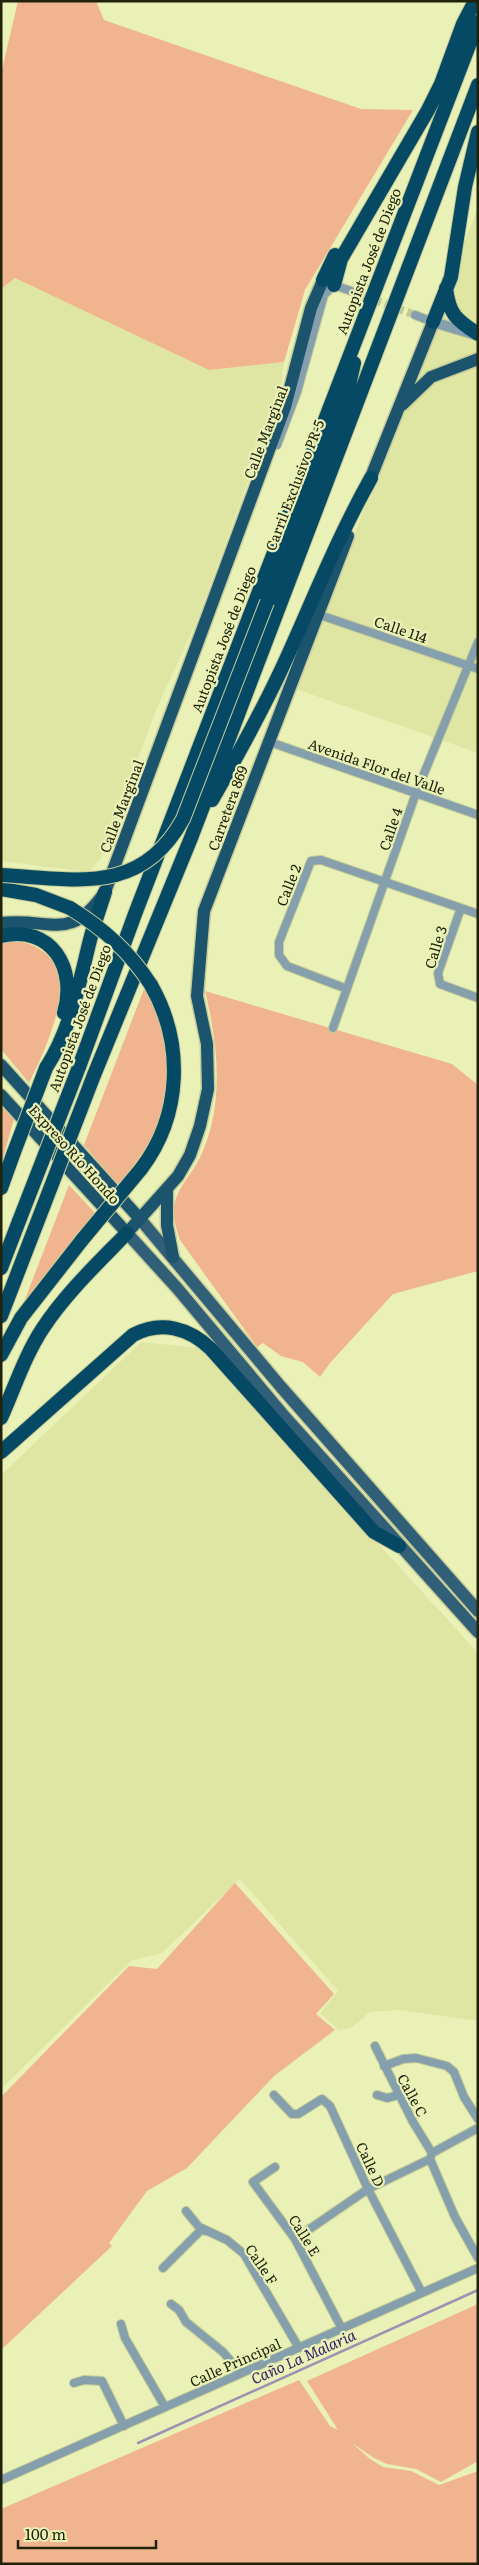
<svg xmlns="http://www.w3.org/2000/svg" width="479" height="2565" font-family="Literata,serif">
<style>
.built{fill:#dfe6a4}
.green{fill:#f0b58f}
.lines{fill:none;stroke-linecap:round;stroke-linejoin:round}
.stream{stroke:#9a93b1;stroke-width:2.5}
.minor-tunnel{stroke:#c1c894;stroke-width:8;stroke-dasharray:8 4;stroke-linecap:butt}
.minor-casing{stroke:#c5cc97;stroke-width:10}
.tertiary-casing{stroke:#c5cc97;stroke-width:12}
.primary-casing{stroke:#c5cc97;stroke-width:15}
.trunk-casing{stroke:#c5cc97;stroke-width:15}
.motorway-casing{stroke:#c5cc97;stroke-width:16}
.minor{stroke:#869fad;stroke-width:8}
.tertiary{stroke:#869fad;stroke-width:10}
.primary{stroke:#315f78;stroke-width:12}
.trunk{stroke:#1c546e;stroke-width:12}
.motorway{stroke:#064965;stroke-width:14}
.motorway-bridge-casing{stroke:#c5cc97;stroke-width:16;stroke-linecap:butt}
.motorway-bridge{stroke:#064965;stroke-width:14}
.labels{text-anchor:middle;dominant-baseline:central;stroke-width:4.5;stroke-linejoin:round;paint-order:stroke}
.street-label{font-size:14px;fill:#20220b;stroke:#e9f1b6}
.water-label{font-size:15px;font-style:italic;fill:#351d65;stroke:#e9f1b6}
</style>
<rect width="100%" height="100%" fill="#e9f1b6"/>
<!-- built -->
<path class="built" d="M478,207V753L296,689Z
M15,278L209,370L284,362L280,394L196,623L156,710L102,857L89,872L1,861V289Z
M141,1342L200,1348L478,1653V2021L400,2010L370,2012L351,2028L339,2030L320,2013L338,1991L240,1879L162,1953L131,1961L1,2089V1475Z"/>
<!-- green -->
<path class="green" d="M18,1H96L104,20L361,109L413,110L305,290L284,362L209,370L15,278L1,289V74Z
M16,941C92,953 50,1040 29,1083L1,1049V942Z
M144,989C149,997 155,1006 159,1016C162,1024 163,1034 165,1042C177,1100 155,1142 118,1185L84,1145Z
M205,991L452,1064L478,1085V1271L393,1294L330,1363L320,1377L303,1362L281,1356L263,1343L257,1347L180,1240C177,1230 172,1217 174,1206C177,1189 189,1177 197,1163C203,1153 208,1138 211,1127C222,1081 216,1036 205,991Z
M1,1104L14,1119L1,1165Z
M69,1185L95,1213L24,1302Z
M235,1883L334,1994L316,2014L335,2030L274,2076L187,2168L147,2191L109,2243L112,2246L1,2350V2097L129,1966L157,1969Z
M478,2304V2461L441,2482L416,2469L387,2464L374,2458L352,2443L370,2459L383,2467L411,2471L439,2485L478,2471V2564H1V2509L299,2380L330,2426L338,2430L307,2381Z"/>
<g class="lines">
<!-- stream -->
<path class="stream" d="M138,2443L478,2290"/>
<!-- minor-tunnel -->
<path class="minor-tunnel" d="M351,291L415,315"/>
<!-- minor casing -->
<g class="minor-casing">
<path id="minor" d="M415,315L433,322
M277,445L297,392L324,295L334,285L351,291
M317,614L478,669
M267,741L478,815
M461,908L438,973L440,984L478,998
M347,989L287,966L279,955V942L311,861L321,860L478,914
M333,1028L416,793L478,642
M375,2046L413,2122L432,2153
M384,2066L403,2059L416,2058L447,2066L454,2072L464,2097L478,2119
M274,2095L292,2114H298L322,2099L330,2106L368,2189L422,2293
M377,2095L387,2098L399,2095
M430,2159L455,2217L478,2258
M275,2167L253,2182L295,2239L342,2329
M186,2211L199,2227L227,2240L244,2254L299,2348
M295,2239L368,2189L430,2159L432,2153L478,2128
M163,2268L201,2230L206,2231
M171,2304L179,2310L186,2322L223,2352L241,2373
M121,2324L125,2338L165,2407
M74,2383L84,2380L102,2381L124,2426
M1,2480L478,2268"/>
</g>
<!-- tertiary casing -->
<g class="tertiary-casing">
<path id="tertiary" d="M433,322L473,334"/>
</g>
<!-- primary casing -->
<g class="primary-casing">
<path id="primary" d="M140,1219L281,1387L478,1611
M127,1233L177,1288L285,1417L478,1632"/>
</g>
<!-- trunk casing -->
<g class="trunk-casing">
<path id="trunk" d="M402,405L431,377L478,359
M367,487L433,322
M1,923C51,917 69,944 105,892L285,407L311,308L323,280
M1,1065L140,1219
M1,1095L127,1233L178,1176L190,1155L200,1126L208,1089L207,1044L197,996L204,911L348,536
M167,1189V1225L173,1257"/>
</g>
<!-- motorway casing -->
<g class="motorway-casing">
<path id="motorway" d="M323,280L335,255
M334,285L341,259L428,110L441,84L463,24L475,1
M446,288C449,314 456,320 478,334
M433,322L451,277L465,187L478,132
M267,602L348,390L354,363
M212,800C239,753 266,704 288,655C315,595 339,535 371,478
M1,889L36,895L70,908
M1,936C52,924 77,969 64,1013
M79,1067L135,914L478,22
M46,1068C71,1029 79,984 90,940C94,924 100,908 105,892
M94,1075L191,838L478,85
M141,1169C182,1115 184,1043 151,985
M1,1188L14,1152
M1,1268L19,1221
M1,1316L35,1228
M1,1355L21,1318L82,1240
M1,1418C14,1389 25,1355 43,1328C66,1293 98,1263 127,1233
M1,1452L133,1335C161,1320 189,1328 211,1349L374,1532L399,1546"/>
</g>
<!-- minor -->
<use href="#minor" class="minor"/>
<!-- tertiary -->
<use href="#tertiary" class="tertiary"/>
<!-- primary -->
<use href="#primary" class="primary"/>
<!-- trunk -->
<use href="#trunk" class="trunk"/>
<!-- motorway -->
<use href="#motorway" class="motorway"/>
<!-- motorway-bridge casing -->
<g class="motorway-bridge-casing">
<path id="motorway-bridge" d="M1,875C75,879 141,896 183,819L267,602
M70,908C104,929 130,952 151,985
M14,1152L46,1068
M19,1221L79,1067
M35,1228L94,1075
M82,1240L141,1169"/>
</g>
<!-- motorway-bridge -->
<use href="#motorway-bridge" class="motorway-bridge"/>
</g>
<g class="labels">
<!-- street labels -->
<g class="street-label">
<text transform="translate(368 261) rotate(-69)">Autopista José de Diego</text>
<text transform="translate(265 432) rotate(-69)">Calle Marginal</text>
<text transform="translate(294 485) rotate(-69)">Carril Exclusivo PR-5</text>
<text transform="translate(401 629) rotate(19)">Calle 114</text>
<text transform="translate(223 639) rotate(-69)">Autopista José de Diego</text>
<text transform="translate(377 766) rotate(19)">Avenida Flor del Valle</text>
<text transform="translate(121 806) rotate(-69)">Calle Marginal</text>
<text transform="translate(227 808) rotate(-70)">Carretera 869</text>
<text transform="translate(390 829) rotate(-71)">Calle 4</text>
<text transform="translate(288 885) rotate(-68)">Calle 2</text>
<text transform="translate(435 947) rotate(-73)">Calle 3</text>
<text transform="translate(79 1018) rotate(-70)">Autopista José de Diego</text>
<text transform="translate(75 1154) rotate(48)">Expreso Río Hondo</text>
<text transform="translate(413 2095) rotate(62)">Calle C</text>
<text transform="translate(371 2164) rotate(65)">Calle D</text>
<text transform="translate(305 2235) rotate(58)">Calle E</text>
<text transform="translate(262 2264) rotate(56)">Calle F</text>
<text transform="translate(235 2362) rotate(-24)">Calle Principal</text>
</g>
<!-- water labels -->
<g class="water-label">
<text transform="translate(303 2356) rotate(-24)">Caño La Malaria</text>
</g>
</g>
<!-- border -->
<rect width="479" height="2565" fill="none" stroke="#20220b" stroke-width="5"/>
<!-- scale -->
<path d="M18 2540v8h138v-8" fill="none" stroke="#20220b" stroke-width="2.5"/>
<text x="25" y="2540" font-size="15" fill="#20220b" stroke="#e9f1b6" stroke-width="4" paint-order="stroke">100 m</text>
</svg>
